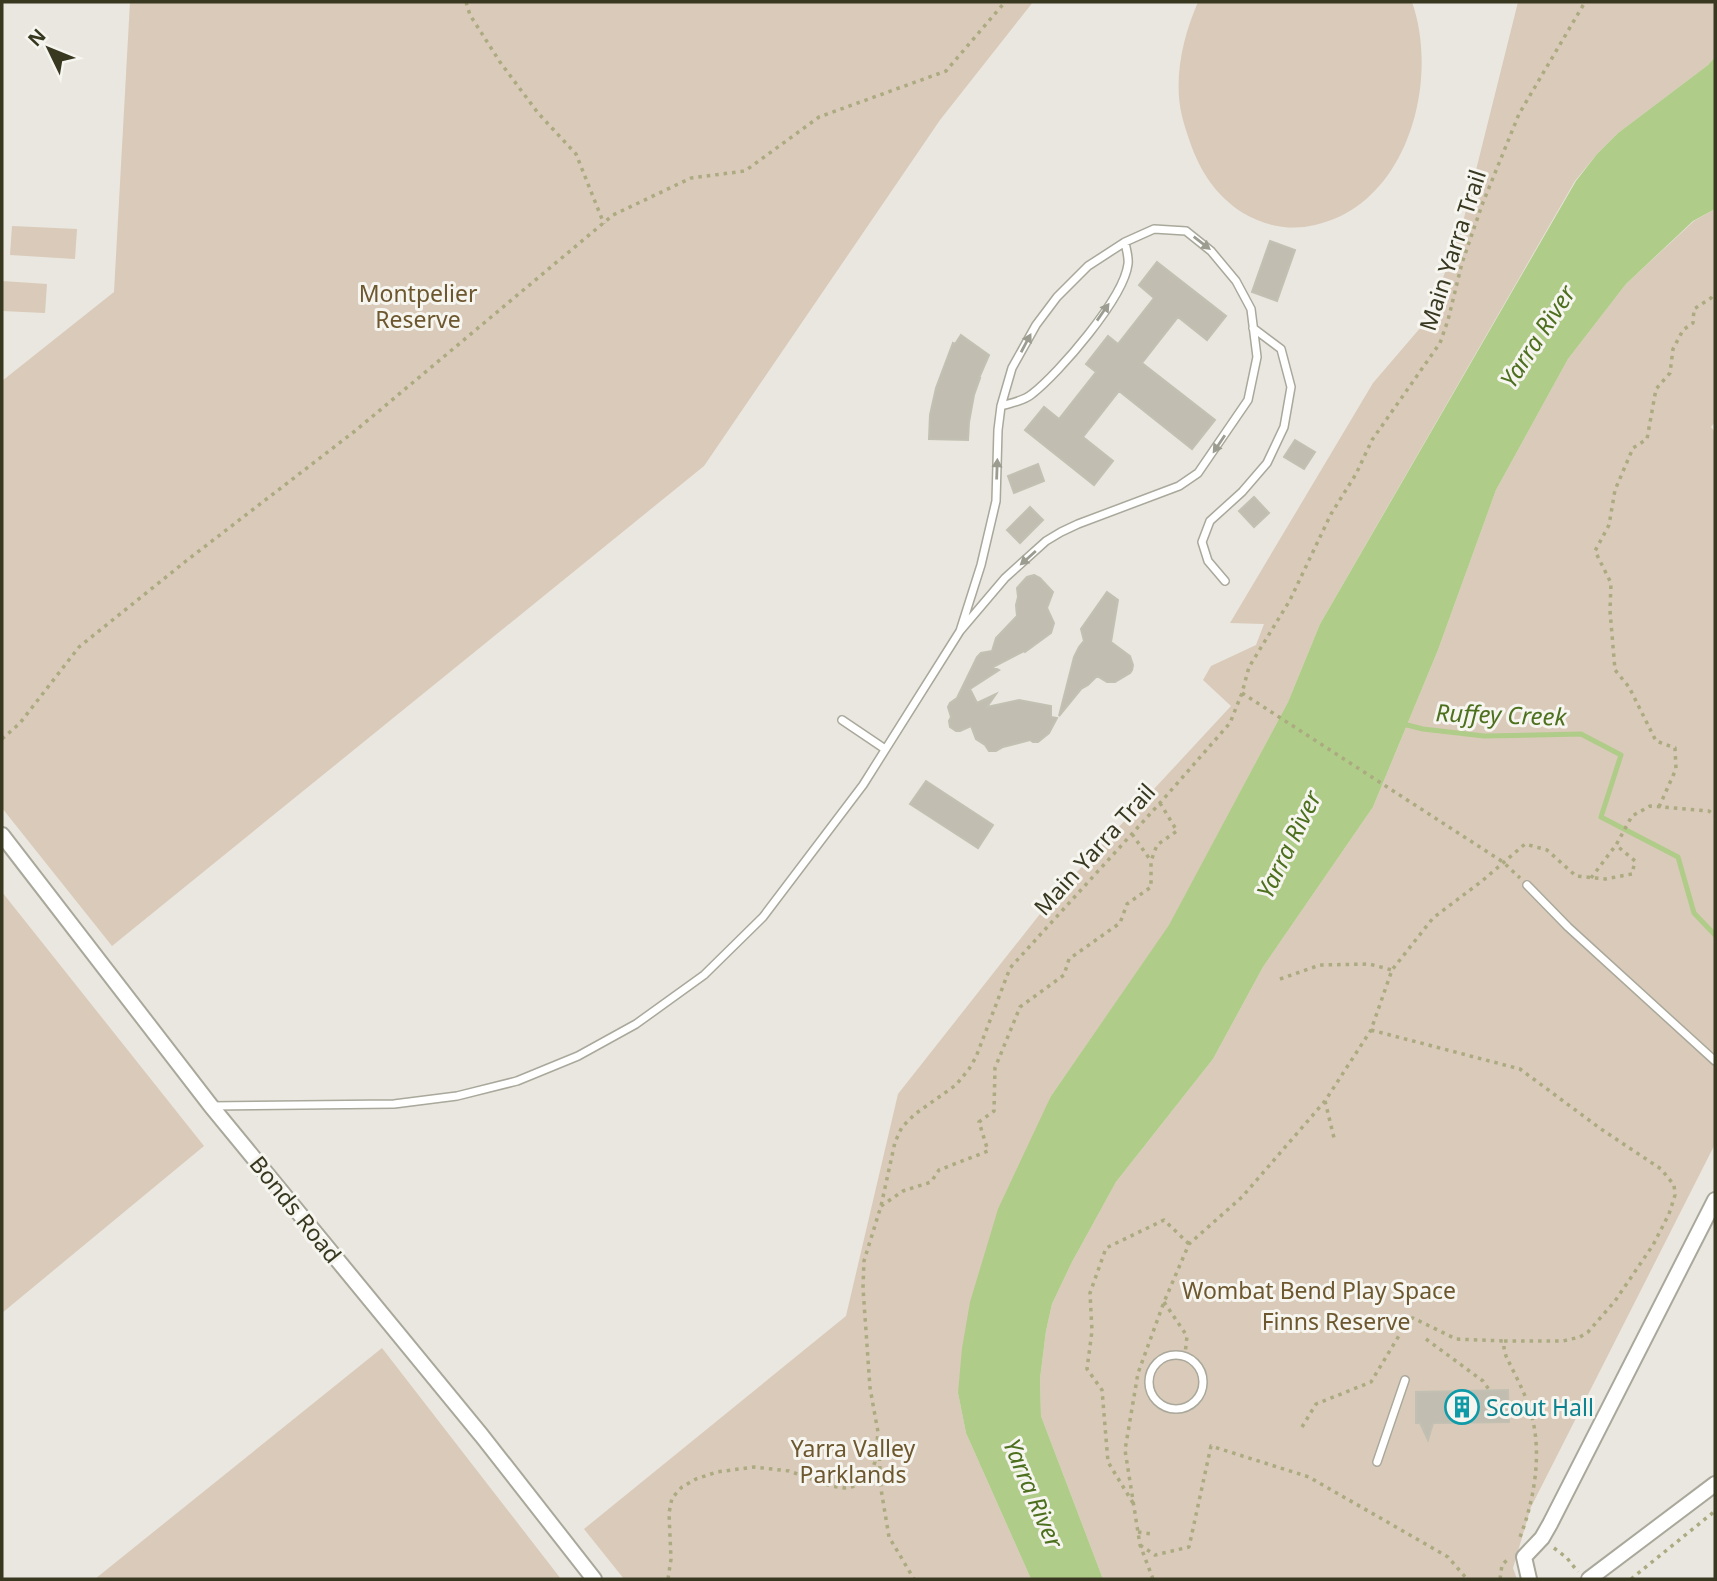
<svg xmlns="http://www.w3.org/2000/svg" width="1717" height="1581" font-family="'Noto Sans',sans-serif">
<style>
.green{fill:#dacab9}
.water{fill:#b0cc89}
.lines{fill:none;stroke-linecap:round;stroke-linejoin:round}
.stream{stroke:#b0cc89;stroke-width:5}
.building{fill:#c1beb1;stroke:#c2c0b2;stroke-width:2}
.service-casing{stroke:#a9a89b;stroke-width:10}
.minor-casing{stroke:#a9a89b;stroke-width:18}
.path{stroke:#abaa81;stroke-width:3.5;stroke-dasharray:3.5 5;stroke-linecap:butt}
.service{stroke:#fff;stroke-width:7}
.minor{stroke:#fff;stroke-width:14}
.oneway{fill:#9c9c90}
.labels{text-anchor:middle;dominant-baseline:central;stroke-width:6;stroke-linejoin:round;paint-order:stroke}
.street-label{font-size:23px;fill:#383821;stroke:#f6f5ef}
.park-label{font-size:23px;fill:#6d572e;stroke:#f6f5ef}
.culture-label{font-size:23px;fill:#0d838f;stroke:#f6f5ef;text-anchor:start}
.water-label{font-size:24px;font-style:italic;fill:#4d701f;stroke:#f6f5ef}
</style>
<rect width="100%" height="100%" fill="#e9e7df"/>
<!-- green -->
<path class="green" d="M130,2H1033L940,120L704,466L112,946L2,808V381L114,292Z
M1198,2H1412C1440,82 1407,205 1315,225C1290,231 1265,226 1243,213C1216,196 1200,171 1190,142C1187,133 1184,125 1182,116C1173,79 1183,36 1198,2Z
M1518,2H1715V57L1708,65L1618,133L1597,154L1575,181L1320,624L1288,702L1169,926L1051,1096L958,1393L966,1433L1031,1579H624L584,1529L846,1316L898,1094L1051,900L1231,706L1203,680L1211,666L1256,645L1264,624L1230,623L1373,383L1427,320L1461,230Z
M1715,209V422L1711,427L1715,432V1144L1531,1507L1513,1568L1517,1579H1103L1041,1416L1040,1379L1046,1331L1052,1304L1072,1262L1116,1182L1213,1059L1263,967L1373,807L1438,650L1496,490L1568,359L1626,284L1694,221Z
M12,226L77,229L75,259L10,255Z
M2,281L47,284L45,313L2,311Z
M2,892L204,1146L2,1313Z
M382,1348L561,1579H95Z"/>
<!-- water -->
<path class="water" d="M1715,57V209L1693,221L1626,284L1568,359L1496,490L1438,650L1373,807L1263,967L1213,1059L1116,1182L1072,1262L1052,1304L1046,1331L1040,1379L1041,1416L1103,1579H1031L966,1433L958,1393L962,1348L970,1302L998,1209L1051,1096L1169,925L1288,702L1320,624L1576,181L1597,154L1618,133L1708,65Z"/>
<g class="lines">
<!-- stream -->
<path class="stream" d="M1403,724L1423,729L1484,736L1581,734L1621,755L1601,817L1678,857L1694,913L1715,935"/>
</g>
<!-- building -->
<path class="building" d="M1270,241L1295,250L1277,301L1252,292Z
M1157,262L1226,316L1207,340L1178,317L1142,363L1215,420L1192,449L1119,391L1083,437L1113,461L1094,485L1025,430L1044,407L1059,419L1096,372L1086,364L1108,336L1118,344L1154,298L1139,285Z
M961,335L989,355L979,378H980L974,395L969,422L968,440L929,439L930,415L936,388L953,343L955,344Z
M1295,440L1315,452L1304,469L1284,457Z
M1038,464L1044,481L1014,493L1008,476Z
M1254,497L1269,513L1254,527L1239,511Z
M1030,507L1043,520L1020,543L1007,530Z
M1034,575L1040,578L1053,592L1047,608L1054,623L1051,633L1025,652L1024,651L993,667L999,670L970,689L977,703L996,694L987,707L1019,700L1051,706V717L1057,718L1049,733L1038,742H1033L1030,740L1003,747L996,751H989L985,745L976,739L971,726L960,731H956L950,727L949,721L951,717L948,707L950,703L957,698L977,657L981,653L992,651L996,638L1017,616L1016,605L1018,597L1017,588L1027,577Z
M1107,592L1118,600L1111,642L1130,656L1133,665L1132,670L1130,673L1115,682H1107L1097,676L1088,685L1081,689L1059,716L1074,657L1079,647L1084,641L1081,629Z
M926,781L993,825L978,848L910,804Z
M1508,1390L1509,1422L1433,1423L1428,1440L1420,1423H1416V1392Z"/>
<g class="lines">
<!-- service casing -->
<g class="service-casing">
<path id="service" d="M1001,406C1011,403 1024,401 1032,394C1059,373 1124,298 1128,264C1129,257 1126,249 1125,242
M1225,581L1208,561L1202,542L1210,521L1242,492L1267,463L1284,427L1291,387L1281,349L1253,328
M842,720L885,749
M1527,885L1568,927L1715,1061
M211,1106L394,1104L457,1096L517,1081L578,1056L636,1024L704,975L763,917L863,785L960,631L1005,578L1046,541L1061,532L1078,524L1179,486L1198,473L1248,400L1257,357L1251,309L1236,281L1211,251L1186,231L1154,229L1125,242L1088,266L1057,297L1036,325L1012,368L1001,406L998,430L996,501L981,565L960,631
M1149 1382a27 27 0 1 1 54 0a27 27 0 1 1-54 0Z
M1377,1462L1405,1380"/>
</g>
<!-- minor casing -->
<g class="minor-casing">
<path id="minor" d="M2,835L211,1106L482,1436L594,1579
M1529,1579L1524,1557L1542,1538L1550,1524L1715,1200
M1589,1579L1715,1484"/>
</g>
<!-- path -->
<path class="path" d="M466,2L470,15L500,62L538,113L576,154L604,224
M1242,693L1503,862L1520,878
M2,739L20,723L79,647L186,561L355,431L613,215L691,178L745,171L819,117L946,71L1005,2
M1659,807L1676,769L1675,748L1656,741L1629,687L1615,670L1610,611L1611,583L1595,551L1609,525L1615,490L1633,448L1647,439L1656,389L1670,373L1673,349L1683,330L1693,323L1694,309L1711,298L1715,293
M1132,834L1151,861
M1591,878L1616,845L1632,816L1650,806L1709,811L1715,816
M1280,979L1320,965L1369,964L1392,970
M1371,1030L1520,1069L1601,1129L1661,1169L1674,1185L1675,1195L1669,1214L1653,1245L1615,1301L1588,1332L1580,1337L1563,1341H1504V1348L1506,1356C1515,1375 1527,1396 1532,1417C1542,1455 1534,1501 1520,1537
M1325,1101L1334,1138
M881,1206L903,1191L931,1182L939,1170L988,1151L979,1122L994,1111L995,1068L1020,1007L1064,975L1069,959L1120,923L1127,904L1151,887V861L1157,845L1177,831L1160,803
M1164,1302L1187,1336L1185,1355
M1426,1339L1483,1381L1490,1391
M1302,1427L1316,1404L1371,1382L1409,1319L1413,1318L1456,1339L1504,1341
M879,1449L881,1489L889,1537L914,1579
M1133,1503L1108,1462L1102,1390L1087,1369L1092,1331L1090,1293L1106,1248L1164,1220L1189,1244
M1138,1532L1151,1534
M1140,1545L1155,1555L1189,1547L1211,1446L1309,1477L1448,1557L1467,1579
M1554,1548L1567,1558L1578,1572
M668,1579L671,1559L669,1513L672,1498L682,1487L696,1479L717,1472L754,1467L789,1471L831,1486L845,1488L856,1486L869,1477L875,1462L878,1432L870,1388L863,1288L864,1261L881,1206L895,1142L902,1127L915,1114L956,1085L969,1069L976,1057L1010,968L1160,803L1230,723L1242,693L1249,667L1290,600L1331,514L1356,474L1372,440L1440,343L1448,320L1462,263L1482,205L1519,114L1585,2
M1153,1579L1140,1545L1125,1450L1138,1373L1164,1302L1189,1244L1242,1197L1325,1101L1371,1030L1392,970L1433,918L1482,881L1525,844L1547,850L1576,876L1605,879L1632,874L1635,861L1616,845
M1500,1579L1502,1565L1508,1559
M1631,1579L1715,1511"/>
<!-- service -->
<use href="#service" class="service"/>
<!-- minor -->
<use href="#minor" class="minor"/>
</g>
<!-- one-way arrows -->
<defs><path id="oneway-solid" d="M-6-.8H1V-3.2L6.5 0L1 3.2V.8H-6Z" transform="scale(1.75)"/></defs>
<g class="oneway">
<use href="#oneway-solid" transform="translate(1202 243) rotate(38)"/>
<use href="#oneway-solid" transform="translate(1103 312) rotate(-55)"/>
<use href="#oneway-solid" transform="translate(1026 343) rotate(-62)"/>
<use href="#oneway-solid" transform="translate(1219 444) rotate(124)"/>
<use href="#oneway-solid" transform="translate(997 469) rotate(-88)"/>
<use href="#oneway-solid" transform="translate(1028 558) rotate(138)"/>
</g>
<!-- icons -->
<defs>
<g id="building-ring" transform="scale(1.75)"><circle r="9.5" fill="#f6f5ef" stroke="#0f9aa8" stroke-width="1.5"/><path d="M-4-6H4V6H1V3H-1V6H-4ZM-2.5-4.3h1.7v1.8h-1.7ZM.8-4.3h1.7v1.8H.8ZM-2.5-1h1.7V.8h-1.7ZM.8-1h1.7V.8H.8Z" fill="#0f9aa8"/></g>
</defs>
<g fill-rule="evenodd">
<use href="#building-ring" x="1462" y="1407"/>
</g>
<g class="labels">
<!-- street labels -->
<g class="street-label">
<text transform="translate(1452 250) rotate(-72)">Main Yarra Trail</text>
<text transform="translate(1094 849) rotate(-48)">Main Yarra Trail</text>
<text transform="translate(296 1209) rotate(51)">Bonds Road</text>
</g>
<!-- park labels -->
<g class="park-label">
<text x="418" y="293">Montpelier<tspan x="418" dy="26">Reserve</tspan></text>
<text x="1319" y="1290">Wombat Bend Play Space</text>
<text x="1336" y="1321">Finns Reserve</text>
<text x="853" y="1448">Yarra Valley<tspan x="853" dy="26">Parklands</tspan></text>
</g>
<!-- culture labels -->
<g class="culture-label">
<text x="1486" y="1407">Scout Hall</text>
</g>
<!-- water labels -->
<g class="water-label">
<text transform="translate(1537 336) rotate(-57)">Yarra River</text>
<text transform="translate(1501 714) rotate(2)">Ruffey Creek</text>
<text transform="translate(1288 844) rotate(-64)">Yarra River</text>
<text transform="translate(1034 1493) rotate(67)">Yarra River</text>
</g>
</g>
<!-- border -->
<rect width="1717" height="1581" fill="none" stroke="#383821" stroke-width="7"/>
<!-- north arrow -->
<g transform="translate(49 49) rotate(313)" stroke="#f6f5ef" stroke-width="5" paint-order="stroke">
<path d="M0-5L12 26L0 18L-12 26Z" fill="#383821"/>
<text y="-10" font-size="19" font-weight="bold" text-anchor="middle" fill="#383821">N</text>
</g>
</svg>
